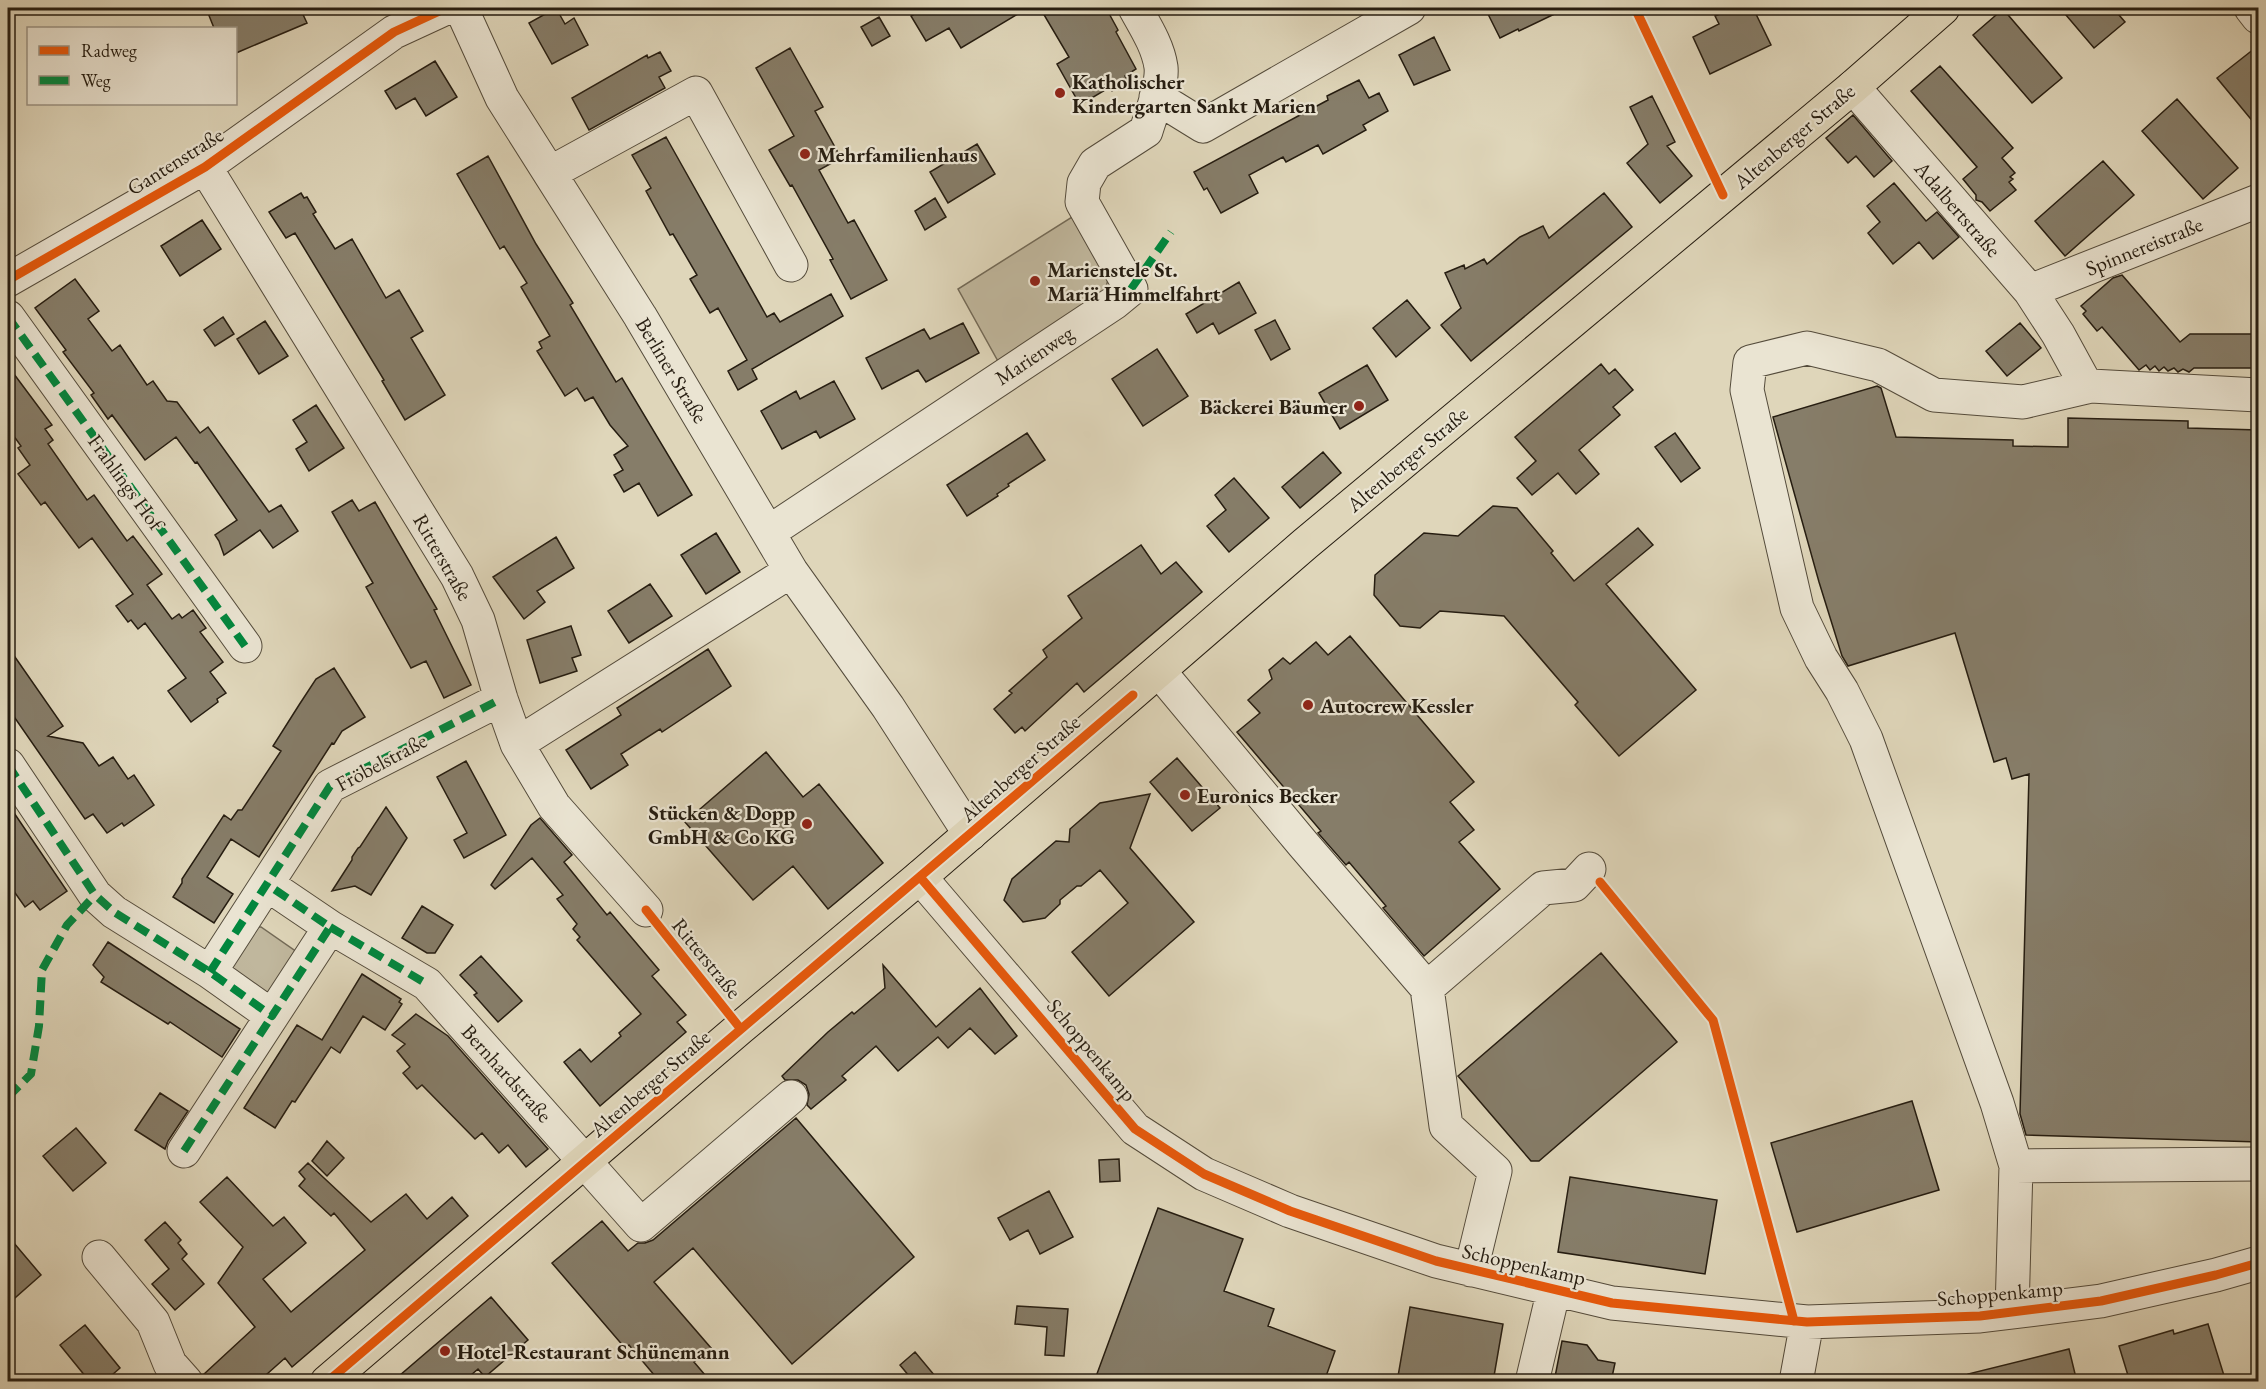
<svg xmlns="http://www.w3.org/2000/svg" width="2266" height="1389" font-family="'EB Garamond',serif">
<style>
.green{fill:#c0b79d;stroke:#736a57;stroke-width:1.5}
.building{fill:#867d69;stroke:#261d11;stroke-width:1.5}
.lines{fill:none;stroke-linecap:round;stroke-linejoin:round}
.minor-casing{stroke:#544b3b;stroke-width:35}
.major-casing{stroke:#261d11;stroke-width:35}
.minor{stroke:#eae4d2;stroke-width:33}
.major{stroke:#dfd6ba;stroke-width:33}
.quiet{stroke:#00873e;stroke-width:8;stroke-dasharray:15 8;stroke-linecap:butt}
.cycleway-casing{stroke:#eae4d2;stroke-width:13}
.cycleway{stroke:#e8590c;stroke-width:9}
.poi-dot{fill:#8f2418;stroke:#eae4d2;stroke-width:2}
.labels{text-anchor:middle;dominant-baseline:central;stroke-width:4.5;stroke-linejoin:round;paint-order:stroke}
.poi-label{font-size:21px;font-weight:bold;fill:#261d11;stroke:#eae4d2;text-anchor:start}
.street-label{font-size:21px;fill:#261d11;stroke:#eae4d2}
</style>
<rect width="100%" height="100%" fill="#dfd6ba"/>
<filter id="stains"><feTurbulence type="fractalNoise" baseFrequency=".00333" numOctaves="4"/><feColorMatrix values="0 0 0 0 .2 0 0 0 0 .09 0 0 0 0 .02 0 0 0 .5 -.17"/></filter>
<radialGradient id="worn" r=".72"><stop offset=".6" stop-color="#630" stop-opacity="0"/><stop offset="1" stop-color="#630" stop-opacity=".3"/></radialGradient>
<!-- green -->
<path class="green" d="M1072,217L1108,280L1103,296L999,363L958,289Z
M255,927H261L304,957L270,999L236,977L232,965Z"/>
<!-- building -->
<path class="building" d="M206,8H300L307,23L236,53V28H214Z
M556,8L565,24L574,18L588,45L552,64L529,23Z
M925,8H1028L961,48L949,28L926,41L911,16Z
M1040,8H1106L1118,30L1116,32L1136,69L1125,76L1128,81L1112,91L1110,87L1080,105L1057,64L1069,57Z
M1485,8H1567L1519,31L1518,29L1500,38Z
M1734,8L1739,14L1753,8L1771,45L1710,74L1693,37L1719,24L1715,16Z
M2060,8H2113L2125,22L2094,48Z
M2003,9L2062,78L2032,103L1973,35Z
M879,17L890,36L872,46L861,27Z
M1434,37L1450,70L1414,85L1399,55Z
M2259,45V129L2217,78Z
M790,48L823,107L815,111L841,158L819,170L848,223L854,220L887,280L851,299L830,260L833,259L792,185L790,186L769,150L794,136L756,68Z
M660,52L671,71L659,77L665,88L589,130L572,98L647,55L648,58Z
M435,61L457,97L426,116L415,98L396,109L385,91Z
M1940,66L2013,148L2002,158L2015,173L2010,177L2013,179L2009,182L2016,190L1990,211L1982,202L1976,200V195L1963,179L1977,167L1911,91Z
M1359,80L1369,98L1379,93L1388,111L1363,125L1366,130L1323,154L1318,145L1286,162L1283,157L1249,175L1258,193L1221,213L1207,188L1204,190L1194,172L1328,100L1327,96Z
M1652,96L1675,142L1667,146L1692,176L1660,203L1627,163L1648,144L1630,107Z
M2177,99L2238,168L2203,199L2142,131Z
M1853,115L1892,161L1874,177L1856,156L1848,163L1826,138Z
M666,137L767,317L774,313L780,322L831,294L843,316L752,369L757,379L738,390L728,371L747,360L718,308L710,313L690,279L697,275L673,234L670,235L646,191L651,188L632,155Z
M977,144L995,174L948,203L930,172Z
M488,156L536,244L573,303L570,305L616,382L622,378L692,495L658,516L639,483L624,492L614,475L623,470L614,455L628,446L610,425L593,397L585,401L577,388L565,396L537,351L542,348L539,342L550,336L521,287L527,283L504,246L500,249L457,174Z
M2103,161L2134,195L2065,256L2035,221Z
M1894,183L1926,221L1937,212L1959,237L1933,259L1919,242L1893,264L1868,233L1880,222L1867,206Z
M301,193L304,198L307,197L316,212L313,214L335,249L352,239L386,298L399,290L423,331L411,338L445,395L405,420L382,381L384,380L295,233L286,238L269,212Z
M1604,193L1632,227L1471,361L1441,325L1461,308L1445,273L1464,265L1465,269L1484,259L1487,264L1520,237L1543,226L1549,238Z
M935,198L946,217L925,230L915,211Z
M202,220L221,249L180,276L161,246Z
M2122,275L2180,342L2190,334H2259V368H2194L2189,372L2183,369L2178,372L2174,368L2168,371L2164,367L2159,371L2155,366L2150,370L2146,365L2139,370L2102,327L2097,331L2083,314L2086,311L2081,306L2113,278Z
M75,279L99,311L88,319L112,351L120,345L147,385L153,381L167,401L177,402L200,433L208,427L269,512L281,505L298,531L273,548L260,530L224,555L219,541L215,535L237,520L197,462L195,463L176,437L145,460L112,415L108,419L91,395L94,393L63,352L66,350L35,308Z
M1239,282L1256,313L1219,334L1213,323L1197,333L1186,314Z
M1407,300L1430,328L1396,357L1373,328Z
M223,317L234,334L215,346L204,330Z
M1275,320L1290,349L1271,360L1255,330Z
M265,321L288,356L259,374L237,339Z
M963,323L979,353L926,382L918,370L882,389L866,358L924,329L930,339Z
M2020,323L2041,348L2007,376L1986,351Z
M1157,349L1188,396L1143,426L1112,379Z
M1601,364L1609,374L1615,369L1633,390L1613,407L1620,415L1579,450L1599,474L1576,494L1558,473L1532,495L1517,478L1536,461L1515,437Z
M1367,365L1388,400L1340,429L1319,393Z
M8,366L52,425L45,429L53,440L48,444L87,500L94,495L127,541L133,536L162,574L147,585L172,619L179,614L182,618L193,610L206,628L200,632L223,662L210,672L226,693L217,699L218,702L191,722L168,691L186,678L145,623L138,629L131,620L128,622L116,606L133,594L92,538L79,548L45,502L41,505L18,474L30,465L18,448L21,446L8,428Z
M834,381L855,419L820,438L816,431L782,449L761,411L796,391L800,399Z
M1877,386L1881,388L1896,437L2013,440V446L2068,447V418L2188,421V428L2259,430V1142L2026,1135L2020,1114L2029,774L2012,779L2006,758L1994,762L1955,633L1848,666L1842,656L1819,582L1773,417Z
M316,405L344,448L309,471L296,449L307,442L293,420Z
M1027,433L1045,460L1008,484L1009,486L997,494L998,496L967,516L947,485Z
M1675,433L1700,468L1681,482L1655,447Z
M1323,452L1341,473L1300,508L1282,487Z
M1234,478L1269,518L1229,552L1207,526L1226,510L1215,495Z
M352,500L359,511L375,502L437,609L434,610L471,685L444,698L426,661L411,668L366,587L373,583L332,512Z
M1493,506L1517,508L1553,551L1551,553L1574,581L1638,528L1653,545L1606,584L1696,690L1619,756L1575,705L1578,702L1504,616L1440,611L1420,628L1400,626L1374,595L1375,575L1424,533L1458,536Z
M716,533L740,572L706,594L681,555Z
M556,537L574,568L537,591L545,602L524,619L493,577Z
M1141,545L1161,574L1176,562L1202,592L1084,692L1077,683L1025,731L1022,727L1015,733L994,709L1012,693L1009,691L1047,657L1043,650L1082,618L1068,596Z
M650,584L672,616L629,643L608,611Z
M571,626L581,655L572,658L577,671L540,683L527,640Z
M1350,636L1474,782L1450,802L1474,830L1459,842L1500,889L1424,956L1383,908L1386,906L1349,862L1346,865L1318,833L1321,831L1237,732L1260,713L1248,700L1272,679L1269,670L1283,658L1290,664L1316,642L1328,655Z
M8,647L63,726L48,736L83,743L99,766L113,757L128,779L134,775L154,805L124,826L122,823L107,833L93,814L85,819L8,708Z
M708,649L731,686L662,732L660,729L621,754L628,765L591,789L566,750L621,715L617,708Z
M334,668L365,717L342,731L334,744L332,743L259,857L231,839L207,877L233,894L214,923L173,897L182,883V879L224,815L231,820L238,810H242L281,751L273,746L299,705L316,679Z
M766,752L803,797L819,784L883,863L828,909L793,866L753,900L685,822Z
M1177,758L1220,808L1192,831L1150,782Z
M466,761L506,835L464,858L454,840L467,833L437,777Z
M1150,794L1130,848L1194,922L1109,996L1072,952L1128,903L1100,870L1081,886H1077L1060,900V904L1045,918L1023,922L1004,900L1012,879L1056,841L1069,842L1070,829L1100,803Z
M8,804L67,891L40,910L33,901L25,907L8,883Z
M386,807L407,838L371,895L355,886L332,891L352,860V857L358,848L360,847Z
M540,818L572,855L564,862L607,915L610,912L659,970L652,976L686,1015L677,1022L686,1032L600,1106L564,1062L580,1049L591,1062L621,1036L619,1033L641,1014L577,940L580,937L573,929L577,924L557,899L563,895L532,858L495,889L491,885L531,825Z
M422,906L453,925L435,953H427L402,938Z
M108,942L240,1029L222,1057L170,1022L168,1024L101,982L104,977L93,965Z
M1601,953L1677,1042L1539,1161H1531L1458,1076Z
M481,956L522,1001L498,1022L474,995L477,993L460,975Z
M883,965L936,1027L980,988L1017,1036L995,1054L970,1028L948,1048L938,1037L898,1071L876,1046L842,1076L846,1080L811,1109L807,1105L809,1094L806,1085L798,1080H785L782,1076L828,1032L852,1012L854,1014L885,988Z
M362,974L401,999L399,1002L402,1004L385,1030L363,1016L340,1053L331,1047L295,1102L292,1101L275,1128L244,1108L297,1025L322,1040Z
M416,1014L448,1036L548,1149L526,1167L508,1145L499,1153L482,1133L475,1139L422,1085L417,1089L403,1073L410,1067L397,1051L405,1044L392,1035Z
M160,1093L188,1111L168,1141L165,1149L135,1130Z
M1912,1101L1939,1190L1797,1232L1771,1143Z
M796,1118L914,1257L792,1364L693,1248L654,1282L711,1348L694,1362L711,1382H660L629,1345L625,1348L552,1263L602,1221L628,1251L638,1243H645L653,1240Z
M76,1128L106,1163L73,1191L43,1156Z
M327,1141L344,1158L327,1176L312,1161Z
M1119,1159L1120,1181L1100,1182L1099,1160Z
M308,1163L371,1222L406,1194L427,1219L452,1197L468,1216L292,1367L285,1358L258,1382H204L203,1375L255,1327L218,1283L243,1247L200,1202L227,1177L273,1226L284,1217L306,1243L263,1279L291,1312L365,1250L334,1213L331,1216L299,1186L305,1179L299,1172Z
M1570,1177L1717,1200L1705,1274L1558,1252Z
M1049,1191L1073,1237L1040,1254L1028,1230L1010,1240L998,1218Z
M1158,1208L1243,1239L1224,1291L1274,1309L1268,1326L1335,1351L1324,1382H1094Z
M165,1222L181,1240L178,1243L187,1254L182,1259L204,1284L175,1310L152,1284L169,1269L145,1240Z
M8,1236L41,1275L8,1304Z
M491,1297L528,1340L485,1377L478,1369L463,1382H392Z
M1017,1306L1068,1309L1064,1356L1045,1355L1047,1327L1015,1324Z
M1410,1307L1503,1324L1493,1382H1397Z
M2208,1324L2226,1382H2130L2119,1346L2173,1330L2174,1334Z
M85,1325L120,1368L104,1382H90L60,1345Z
M1562,1341L1587,1345L1598,1360L1615,1363L1611,1382H1554Z
M2069,1349L2077,1382H1968V1374Z
M915,1352L940,1382H914L900,1365Z"/>
<g class="lines">
<!-- minor casing -->
<g class="minor-casing">
<path id="minor" d="M461,8L502,98L640,316L791,571L888,707L970,834
M2251,8L2258,17
M1853,87L2030,291L2058,334L2087,387
M1156,97L1203,126L1409,8
M205,167L457,576L478,620L501,699L517,744L554,806L646,910
M550,173L696,93L791,265
M8,280L205,167L394,32L446,8
M2030,291L2258,201
M8,317L245,646
M769,532L1114,303L1131,289L1082,202L1084,183L1095,164L1146,131C1151,114 1163,85 1161,67C1158,46 1145,26 1135,8
M1159,671L1303,844L1427,988L1543,888L1574,885L1589,869
M517,744L791,571
M8,765L95,895L114,912L210,972L272,1016L330,927L268,885
M920,877L1135,1129L1204,1174L1290,1211L1436,1261L1612,1303L1807,1322L1980,1316L2101,1301L2216,1275L2258,1263
M330,927L427,984L641,1225L791,1097
M210,972L330,786L501,699
M1427,988L1446,1126L1495,1171L1471,1270
M184,1151L272,1016
M2016,1166L2258,1164
M99,1257L153,1322L170,1364L186,1382
M2012,1312L2016,1166L1997,1103L1866,739L1842,691L1821,658L1797,608L1747,390L1750,362L1807,348L1878,365L1934,395L2023,402L2091,386L2258,395
M1532,1382L1554,1289
M1796,1382L1807,1322"/>
</g>
<!-- major casing -->
<g class="major-casing">
<path id="major" d="M327,1382L740,1028L920,877L1305,544L1853,87L1943,8"/>
</g>
<!-- minor -->
<use href="#minor" class="minor"/>
<!-- major -->
<use href="#major" class="major"/>
<!-- quiet -->
<path class="quiet" d="M1131,289L1171,232
M8,317L245,646
M8,765L95,895L114,912L210,972L272,1016L330,927L268,885
M330,927L427,984
M210,972L330,786L501,699
M8,1097L31,1074L39,1026L42,970L67,925L95,895
M184,1151L272,1016"/>
<!-- cycleway casing -->
<g class="cycleway-casing">
<path id="cycleway" d="M1635,8L1723,195
M8,280L205,167L394,32L446,8
M920,877L1135,1129L1204,1174L1290,1211L1436,1261L1612,1303L1807,1322L1980,1316L2101,1301L2216,1275L2258,1263
M1600,882L1713,1020L1794,1321
M646,910L740,1028
M327,1382L1133,695"/>
</g>
<!-- cycleway -->
<use href="#cycleway" class="cycleway"/>
</g>
<!-- markers -->
<g class="poi-dot">
<circle cx="1060" cy="93" r="6"/>
<circle cx="805" cy="154" r="6"/>
<circle cx="1035" cy="281" r="6"/>
<circle cx="1359" cy="406" r="6"/>
<circle cx="1308" cy="705" r="6"/>
<circle cx="1185" cy="795" r="6"/>
<circle cx="807" cy="824" r="6"/>
<circle cx="445" cy="1351" r="6"/>
</g>
<g class="labels">
<!-- poi labels -->
<g class="poi-label">
<text x="1072" y="81">Katholischer<tspan x="1072" dy="24">Kindergarten Sankt Marien</tspan></text>
<text x="817" y="154">Mehrfamilienhaus</text>
<text x="1047" y="269">Marienstele St.<tspan x="1047" dy="24">Mariä Himmelfahrt</tspan></text>
<text x="1347" y="406" text-anchor="end">Bäckerei Bäumer</text>
<text x="1320" y="705">Autocrew Kessler</text>
<text x="1197" y="795">Euronics Becker</text>
<text x="795" y="812" text-anchor="end">Stücken &amp; Dopp<tspan x="795" dy="24">GmbH &amp; Co KG</tspan></text>
<text x="457" y="1351">Hotel-Restaurant Schünemann</text>
</g>
<!-- street labels -->
<g class="street-label">
<text transform="translate(1794 136) rotate(-40)">Altenberger Straße</text>
<text transform="translate(175 161) rotate(-32)">Gantenstraße</text>
<text transform="translate(1958 209) rotate(49)">Adalbertstraße</text>
<text transform="translate(2144 246) rotate(-22)">Spinnereistraße</text>
<text transform="translate(1034 355) rotate(-34)">Marienweg</text>
<text transform="translate(672 370) rotate(59)">Berliner Straße</text>
<text transform="translate(1407 459) rotate(-40)">Altenberger Straße</text>
<text transform="translate(126 482) rotate(54)">Frahlings Hof</text>
<text transform="translate(443 557) rotate(60)">Ritterstraße</text>
<text transform="translate(381 762) rotate(-28)">Fröbelstraße</text>
<text transform="translate(1020 768) rotate(-41)">Altenberger Straße</text>
<text transform="translate(707 958) rotate(51)">Ritterstraße</text>
<text transform="translate(1092 1050) rotate(50)">Schoppenkamp</text>
<text transform="translate(507 1073) rotate(48)">Bernhardstraße</text>
<text transform="translate(650 1083) rotate(-41)">Altenberger Straße</text>
<text transform="translate(1524 1264) rotate(13)">Schoppenkamp</text>
<text transform="translate(2000 1293) rotate(-5)">Schoppenkamp</text>
</g>
</g>
<!-- margin -->
<rect width="2266" height="1389" fill="none" stroke="#dfd6ba" stroke-width="30"/>
<rect x="9" y="9" width="2248" height="1371" fill="none" stroke="#261d11" stroke-width="3"/>
<rect x="15" y="15" width="2236" height="1359" fill="none" stroke="#261d11" stroke-width="1.5"/>
<!-- legend -->
<rect x="27" y="27" width="210" height="78" fill="#eae4d2" stroke="#9c9485" stroke-width="1.5"/>
<rect x="39" y="46" width="30" height="9" fill="#e8590c" stroke="#9c9485" stroke-width="1.5"/>
<text x="81" y="57" font-size="18" fill="#261d11">Radweg</text>
<rect x="39" y="76" width="30" height="9" fill="#00873e" stroke="#9c9485" stroke-width="1.5"/>
<text x="81" y="87" font-size="18" fill="#261d11">Weg</text>
<rect width="100%" height="100%" filter="url(#stains)"/>
<rect width="100%" height="100%" fill="url(#worn)"/>
</svg>
